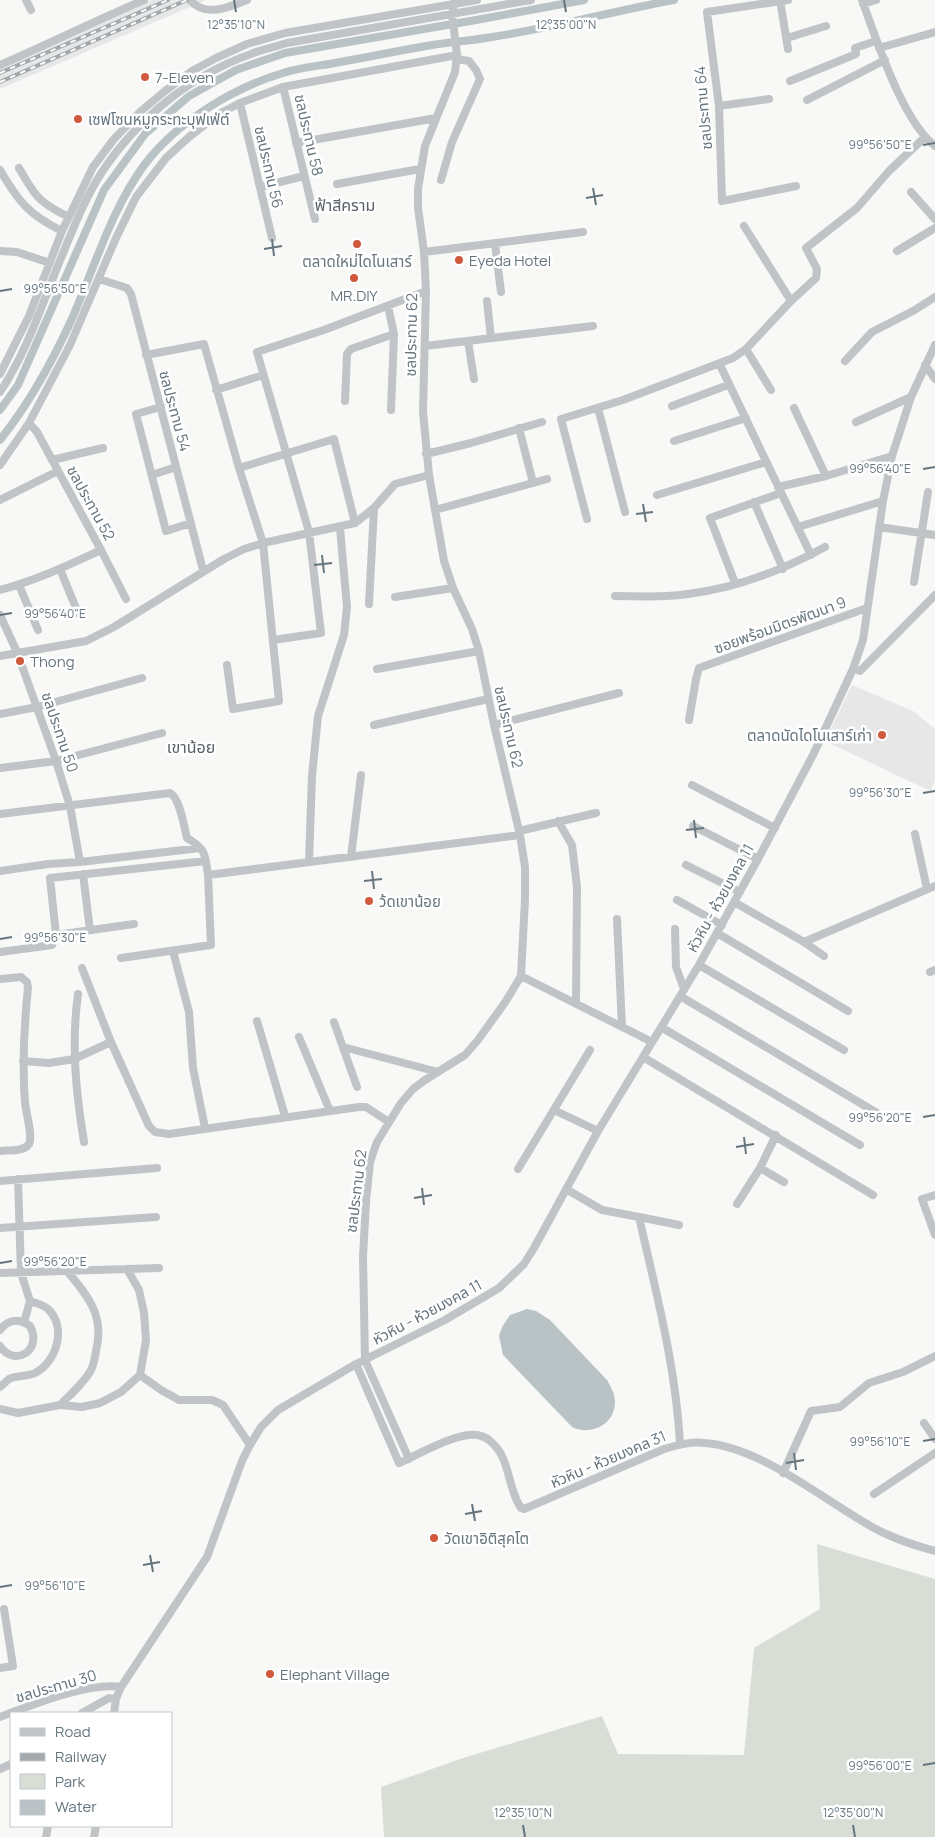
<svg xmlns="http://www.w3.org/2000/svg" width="935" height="1837" font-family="Manrope,'Noto Sans Thai',sans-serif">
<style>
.built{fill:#e6e7e6}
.green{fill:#d8ddd5}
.water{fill:#b9c3c6}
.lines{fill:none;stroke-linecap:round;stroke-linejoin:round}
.canal{stroke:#b9c3c6;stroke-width:8}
.minor{stroke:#c0c4c7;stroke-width:8}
.rail-casing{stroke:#a2a8ac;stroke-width:4}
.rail{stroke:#fff;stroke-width:2;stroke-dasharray:5.5;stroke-linecap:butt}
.ticks{fill:none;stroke:#66757d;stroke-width:2}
.poi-dot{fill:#d0593e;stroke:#fff;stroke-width:2}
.labels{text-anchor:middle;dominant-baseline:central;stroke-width:5;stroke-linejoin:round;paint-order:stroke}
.poi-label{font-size:15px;fill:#66757d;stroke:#fff;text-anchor:start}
.street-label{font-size:15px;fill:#66757d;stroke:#fff}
.neighbourhood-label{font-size:16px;fill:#586269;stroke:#fff}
.ticks-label{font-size:12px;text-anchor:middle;fill:#66757d;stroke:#fff;stroke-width:5;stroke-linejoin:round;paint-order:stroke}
</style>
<rect width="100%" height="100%" fill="#f8f8f6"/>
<!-- built -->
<path class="built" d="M152,0H206L0,89V67Z
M852,685L913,711L935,729V781L930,791L825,741Z"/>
<!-- green -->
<path class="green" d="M817,1544L935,1579V1837H384L381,1787L460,1759L602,1716L618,1754L744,1755L754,1648L820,1609Z"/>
<!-- water -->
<path class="water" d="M527,1309L536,1311L550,1320L607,1380C611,1387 615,1394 615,1402C615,1425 590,1436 572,1427L503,1355L499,1336L502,1327L510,1315Z"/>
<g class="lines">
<!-- canal -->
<path class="canal" d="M0,410L18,385L104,190L145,134L189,96L236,70L285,53L476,20L584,0
M0,440C28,405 51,364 70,323C94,270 110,211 145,164C177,122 233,88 283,73C301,67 321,66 340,62C369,57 397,51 426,46C448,42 470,41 492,37C553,28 613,11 674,0"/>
<!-- minor -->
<path class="minor" d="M26,0L31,10
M190,0C205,18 230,7 247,0
M780,0L788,49
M788,0L707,12L719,106L722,201L796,186
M862,0C877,41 902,120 935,146
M863,4L876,0
M787,38L826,26
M879,48L935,32
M0,65C48,44 95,21 144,0
M790,81L856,54L855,48L876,41
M283,87L315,219
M807,100L885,60
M240,103L272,238
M719,106L769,99
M296,143L436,118
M19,168C35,196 39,203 69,217
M0,170C18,201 29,215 62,231
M441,180L452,142L480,79L476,70L469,61L457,59
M337,184L420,169
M260,187L304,176
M911,192L935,219
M744,226L791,301
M495,244L501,292
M0,251L17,252L50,263
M897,251L935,228
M424,252L583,232
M99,279L127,288L131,294L203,570
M487,301L491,338
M468,341L474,379
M425,346L593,326
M746,349L771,390
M146,355L204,344L239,468L263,543L279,701L233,709L227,665
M845,361L872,332L913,311L935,297
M720,365L811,555
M925,365L935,379
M0,374L29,316L62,231L93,167L114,139L141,111L165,91L192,71L216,58L247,44L285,33L477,0
M216,390L263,375
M0,392C28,350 42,304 61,258C73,229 85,198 102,172C137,119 191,75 251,54C262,49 275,47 287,43L531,0
M345,401L347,354L351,349L394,334L388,306
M672,406L728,385
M161,407L136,414L166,531L191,523
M598,408L625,512
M794,408L826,476
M391,410L394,334
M856,422L911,397
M29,423L37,432L101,550L126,599
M519,428L533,483
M674,441L746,418
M426,454L471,443L542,422
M52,460L103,448
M0,465L29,423L70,345L116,238L136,197L166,158L189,137L217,115L240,103L283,87L457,55
M239,468L334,439L355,523
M152,475L176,467
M778,487L826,476L892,456
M657,495L766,462
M0,500L58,471
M754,502L783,569
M435,510L547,479
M587,519L561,419L623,400L733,358L746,349L791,301L816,278L817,269L806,248L857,208L889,171L924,138
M798,527L883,501
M879,527L935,535
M60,569L78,613
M914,582L928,492
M735,583L710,518L781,493
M19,585L38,630
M0,590C35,581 68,565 101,550
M615,596C639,596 665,598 688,594C737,588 783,570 825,547
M395,597L453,588
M369,604L374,508
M0,615L17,652L56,761L70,806L80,862
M273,640L321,633L309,532L257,352L324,330L426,291
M0,656L86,641L114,627L224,559L244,549L263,543L355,523L374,508L395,484L429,475
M377,669L479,651
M853,669L860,671L935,595
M0,714L37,707L142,678
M689,720L696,679L699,668L867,608
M374,725L488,699
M494,725L619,693
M0,768L56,761L162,733
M692,785L775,828
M0,814L170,793C180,798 184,827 187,838C206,849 205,854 208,875L520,835
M558,821L572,845L577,887L576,1003
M693,826L758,859
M519,831L596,813
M915,834L927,889
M351,857L361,775
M309,862L312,776L318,716L344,635L347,607L340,528
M686,865L740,892
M0,871L48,864L80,862L200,848
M83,874L90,930
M677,900L722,925
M734,902L804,942L824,956
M617,919L622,1027
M675,929L676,967L684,989
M717,933L848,1011
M56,935L134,924
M804,942L935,886
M173,951L189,1012L193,1068L205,1128
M0,952L52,945L56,935L50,878L206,861
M121,958L211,945L208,875
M699,965L844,1050
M82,968L111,1042L149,1126L155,1132L169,1134L359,1107H366L389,1122
M930,972L935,970
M521,976L652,1042
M0,979L21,977L27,982L28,988C24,1026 22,1064 25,1103C26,1112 33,1137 29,1144C23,1152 9,1150 0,1151
M78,994C71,1045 76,1093 84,1142
M680,996L877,1113
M257,1021L285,1116
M334,1022L357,1087
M661,1027L860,1145
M299,1037L330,1111
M343,1047L438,1072
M643,1057L873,1195
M23,1061L49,1063L74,1059L111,1042
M554,1110L598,1131
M760,1168L784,1182
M518,1169L590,1050
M18,1179L21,1273L30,1301L24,1322
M0,1181L157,1168
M566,1189L602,1210L639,1217C656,1292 676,1367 680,1444
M935,1195L922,1199L935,1235
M737,1204L760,1168L776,1135
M639,1217L679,1225
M0,1228L156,1217
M0,1273L159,1268
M0,1330C8,1319 19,1318 30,1326C43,1350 15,1368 0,1346
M356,1364L399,1463C418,1455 461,1429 481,1436C489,1438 497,1447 501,1454C510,1471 510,1492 521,1508L524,1509L664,1449C678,1445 691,1441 705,1443C761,1447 825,1501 874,1528C894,1539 914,1545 935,1551
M140,1375L161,1390L179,1400H212L223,1405L250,1445
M0,1387C3,1385 6,1381 9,1379C16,1375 27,1377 35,1373C57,1362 67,1327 48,1309C44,1305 36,1303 30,1301
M60,1405C71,1394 84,1383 91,1370C94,1364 95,1357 96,1351C105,1316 88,1296 67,1271
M0,1409L18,1413L60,1405L82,1407L100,1403L121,1392L140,1375L146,1340L144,1313L139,1290L127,1269
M924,1423L935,1439
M409,1459L365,1360L363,1257L366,1201L370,1162L377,1142L401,1103L413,1089L425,1080L465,1055L478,1040L506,1001L521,976L525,899V867L520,835L494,725L479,651L472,629L453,588L444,561L429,475L423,412L426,291L424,252L418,208V189L425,146L455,72L457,55L452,14L455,0
M783,1473L811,1411L840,1407L869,1383L903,1372L935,1356
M874,1494L935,1453
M0,1668L13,1666L4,1609
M82,1713L109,1698L116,1699
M114,1713L116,1699L121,1687L207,1557L242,1461L250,1445L261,1427L278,1410L356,1364L445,1320L499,1288L524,1264L534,1248L598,1131L699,965L758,859L813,755L853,669L863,640L883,501L892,456L911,397L935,345
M0,1717C32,1705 88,1682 121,1687
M0,1769L11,1764
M46,1837L48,1826
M94,1837L96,1826"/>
<!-- rail casing -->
<g class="rail-casing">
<path id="rail" d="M0,73L168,0
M0,82L187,0"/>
</g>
<!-- rail -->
<use href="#rail" class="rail"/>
</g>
<!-- ticks -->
<path class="ticks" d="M234,0L236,12M564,0L566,12M923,145L935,143M593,188L596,205M586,198L603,195M272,239L274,256M264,249L282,246M0,291L12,289M923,469L935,467M643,504L646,522M636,514L653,512M322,555L324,573M314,565L332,563M0,615L12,613M923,793L935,791M694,820L696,838M686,830L704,828M372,871L374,889M364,881L382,879M0,939L12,937M923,1117L935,1115M744,1137L746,1154M736,1147L754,1144M422,1188L424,1205M414,1198L432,1195M0,1263L12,1261M923,1441L935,1439M794,1453L796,1470M786,1463L804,1460M472,1504L475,1521M465,1514L482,1511M150,1555L153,1572M143,1565L160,1562M0,1587L12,1585M923,1765L935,1763M523,1825L525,1837M853,1825L855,1837"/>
<!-- markers -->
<g class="poi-dot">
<circle cx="145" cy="77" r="5"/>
<circle cx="78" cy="119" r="5"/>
<circle cx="357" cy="244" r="5"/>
<circle cx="459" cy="260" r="5"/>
<circle cx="354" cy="278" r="5"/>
<circle cx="20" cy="661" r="5"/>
<circle cx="882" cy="735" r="5"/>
<circle cx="369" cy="901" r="5"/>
<circle cx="434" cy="1538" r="5"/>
<circle cx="270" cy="1674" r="5"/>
</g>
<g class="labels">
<!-- poi labels -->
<g class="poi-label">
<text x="155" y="77">7-Eleven</text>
<text x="88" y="119">เซฟโซนหมูกระทะบุฟเฟ่ต์</text>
<text x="469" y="260">Eyeda Hotel</text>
<text x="357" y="261" text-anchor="middle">ตลาดใหม่ไดโนเสาร์</text>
<text x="354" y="295" text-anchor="middle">MR.DIY</text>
<text x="30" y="661">Thong</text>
<text x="872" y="735" text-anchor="end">ตลาดนัดไดโนเสาร์เก่า</text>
<text x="379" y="901">ว้ดเขาน้อย</text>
<text x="444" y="1538">วัดเขาอิติสุคโต</text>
<text x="280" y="1674">Elephant Village</text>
</g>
<!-- street labels -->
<g class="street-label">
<text transform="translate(703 108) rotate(-95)">ชลประทาน 64</text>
<text transform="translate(309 135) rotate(77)">ชลประทาน 58</text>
<text transform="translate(269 167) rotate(77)">ชลประทาน 56</text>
<text transform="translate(411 335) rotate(-89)">ชลประทาน 62</text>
<text transform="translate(175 411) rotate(75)">ชลประทาน 54</text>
<text transform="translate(91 503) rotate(61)">ชลประทาน 52</text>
<text transform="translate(780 625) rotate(-20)">ซอยพร้อมมิตรพัฒนา 9</text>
<text transform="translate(509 727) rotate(77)">ชลประทาน 62</text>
<text transform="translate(60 732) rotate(71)">ชลประทาน 50</text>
<text transform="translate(720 898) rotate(-61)">หัวหิน - ห้วยมงคล 11</text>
<text transform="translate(356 1191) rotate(-83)">ชลประทาน 62</text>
<text transform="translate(427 1312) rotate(-28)">หัวหิน - ห้วยมงคล 11</text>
<text transform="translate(608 1459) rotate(-23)">หัวหิน - ห้วยมงคล 31</text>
<text transform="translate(56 1686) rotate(-16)">ชลประทาน 30</text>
</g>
<!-- neighbourhood labels -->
<g class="neighbourhood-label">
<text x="345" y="205">ฟ้าสีคราม</text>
<text x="191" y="747">เขาน้อย</text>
</g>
</g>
<g class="ticks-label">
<text x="236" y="29">12°35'10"N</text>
<text x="566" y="29">12°35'00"N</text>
<text x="880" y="149">99°56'50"E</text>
<text x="55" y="293">99°56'50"E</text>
<text x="880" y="473">99°56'40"E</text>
<text x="55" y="618">99°56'40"E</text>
<text x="880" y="797">99°56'30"E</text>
<text x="55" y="942">99°56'30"E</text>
<text x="880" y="1122">99°56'20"E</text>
<text x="55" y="1266">99°56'20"E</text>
<text x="880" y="1446">99°56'10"E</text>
<text x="55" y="1590">99°56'10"E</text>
<text x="880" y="1770">99°56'00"E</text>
<text x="523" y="1817">12°35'10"N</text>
<text x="853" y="1817">12°35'00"N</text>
</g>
<!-- legend -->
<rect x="10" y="1712" width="162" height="115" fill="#ffffff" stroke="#c2c8cb"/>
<rect x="20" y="1728" width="25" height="8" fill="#c0c4c7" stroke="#c2c8cb"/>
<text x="55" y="1737" font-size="15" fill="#66757d">Road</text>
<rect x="20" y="1753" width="25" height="8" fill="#a2a8ac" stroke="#c2c8cb"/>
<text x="55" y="1762" font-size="15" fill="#66757d">Railway</text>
<rect x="20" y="1774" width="25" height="15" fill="#d8ddd5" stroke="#c2c8cb"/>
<text x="55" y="1787" font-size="15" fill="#66757d">Park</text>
<rect x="20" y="1800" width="25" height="15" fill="#b9c3c6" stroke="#c2c8cb"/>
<text x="55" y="1812" font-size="15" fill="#66757d">Water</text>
</svg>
